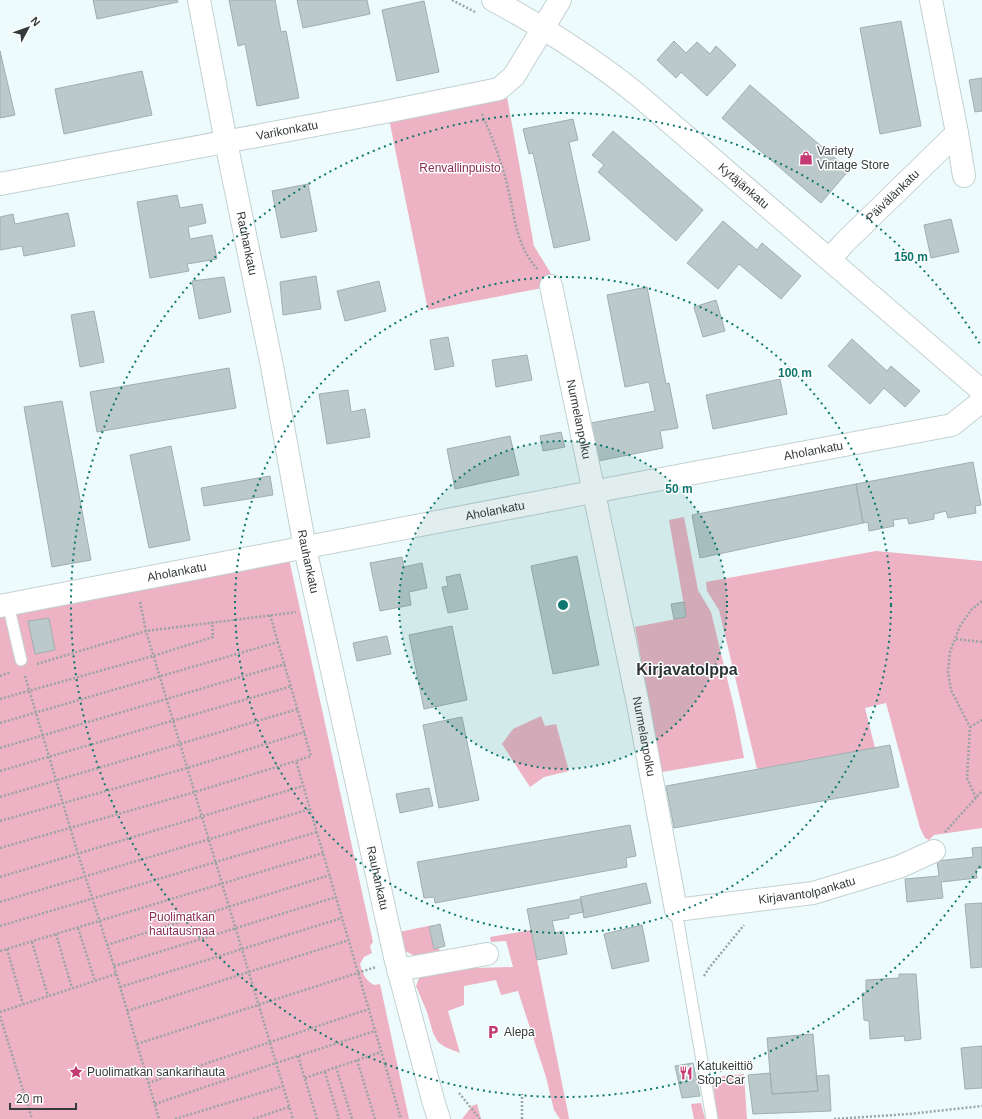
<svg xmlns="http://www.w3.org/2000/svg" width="982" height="1119" font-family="Arial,sans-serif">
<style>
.green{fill:#edb2c3}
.building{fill:#bbc9ca;stroke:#a1aeb0}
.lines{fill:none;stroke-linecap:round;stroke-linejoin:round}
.lane-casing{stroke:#c4d1d2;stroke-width:13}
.street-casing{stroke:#c4d1d2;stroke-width:24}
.secondary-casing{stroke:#c4d1d2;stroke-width:24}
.path{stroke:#9aa4a5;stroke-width:2.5;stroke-dasharray:2 2;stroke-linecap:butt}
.lane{stroke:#fff;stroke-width:11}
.street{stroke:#fff;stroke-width:22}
.secondary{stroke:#fff;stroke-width:22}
.ring{fill:none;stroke:#0f766e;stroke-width:2;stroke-dasharray:2 4}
.labels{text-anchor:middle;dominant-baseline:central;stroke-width:3;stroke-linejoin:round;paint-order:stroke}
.street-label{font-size:12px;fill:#353a3b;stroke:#fff}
.poi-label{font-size:12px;fill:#353a3b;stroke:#fff;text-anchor:start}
.park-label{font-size:12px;fill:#8a2e53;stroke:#fff}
.district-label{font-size:16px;font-weight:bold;fill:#2b3536;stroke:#fff}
.centre{fill:#0f766e;stroke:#fff;stroke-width:2}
.ring-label{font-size:12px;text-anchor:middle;font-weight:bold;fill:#0f766e;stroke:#fff;stroke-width:3;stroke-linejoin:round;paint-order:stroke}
</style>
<rect width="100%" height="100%" fill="#edfbfc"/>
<!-- green -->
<path class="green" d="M507,97L534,246L558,285L428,310L389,119Z
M684,517L698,590L711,612L735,711L744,758L662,772L635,627L686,617L669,520Z
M876,551L982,561V828L934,835L929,840L925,838L920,828L886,703L865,708L875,748L757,769L719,610L707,591L706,582Z
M289,559L373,942L370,946L372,953L364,957L360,964C363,974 365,980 374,985L380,984L409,1119H0V616Z
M541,716L545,726L556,724L569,771L544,777L530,787L502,744L513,729Z
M433,925L434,926L429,927L434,949L439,948L441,956L419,958L403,950L399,932Z
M531,930L568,1113L569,1119H560L554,1110L546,1077L518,991L501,995L496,980L464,986V1005L448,1011L460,1053L445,1047L438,1042L433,1033L427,1012L416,986L420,976L475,968L513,967L506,941L491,942L490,937Z
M744,1074L747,1119H718L712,1077Z
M701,1103L705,1119H694L691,1104Z
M477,1104L481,1119H462L472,1106Z"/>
<!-- building -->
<path class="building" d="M93,0H177L178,2L97,19Z
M229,0H275L281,32L286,31L299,98L257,106L245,44L238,46Z
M297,0H367L370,14L303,28Z
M424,1L439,72L397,81L382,10Z
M901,21L921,126L880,134L860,28Z
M674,41L686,53L697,42L710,54L716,46L736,65L707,96L681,72L676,78L657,60Z
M0,51L15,115L0,118Z
M142,71L152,115L64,134L55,89Z
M982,78V111L975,112L969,80Z
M750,85L849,170L821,203L722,118Z
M573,119L578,140L569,142L590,240L554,248L533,153L529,154L523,129Z
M613,131L703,210L676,241L598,172L604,165L592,155Z
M308,184L317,231L281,238L272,191Z
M177,195L180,208L202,204L206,223L188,227L190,239L212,235L217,259L187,264L189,271L150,278L137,202Z
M68,213L75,246L24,256L22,246L0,250V217L13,214L15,224Z
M951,219L959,252L931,258L924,225Z
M723,221L757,250L762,243L801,276L781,299L739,264L718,289L687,263Z
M316,276L321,309L283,315L280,282Z
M224,277L231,312L199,319L192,281Z
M379,281L386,311L345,321L337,291Z
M647,287L666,384L669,383L678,428L660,431L663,448L598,461L591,423L655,411L649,382L625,387L607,295Z
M716,300L725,331L703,337L694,307Z
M94,311L104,362L80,367L71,315Z
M448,337L454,366L435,370L430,340Z
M852,339L887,371L891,366L920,391L905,407L884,388L870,404L828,366Z
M527,355L532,380L496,387L492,360Z
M229,368L236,408L97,432L90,392Z
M780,379L787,414L713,429L706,395Z
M348,390L351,412L365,409L370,437L327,444L319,394Z
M62,401L91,560L52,567L24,407Z
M561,432L565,447L543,451L540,436Z
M510,436L519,475L455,489L447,449Z
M171,446L190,540L149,548L130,455Z
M973,462L981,505L975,506L976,513L948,518L946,511L934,514V519L909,524L907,518L893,520L894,526L869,531L868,522L863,523L856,484Z
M270,476L273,495L204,506L201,488Z
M856,484L863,523L700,558L692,515Z
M577,556L599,665L553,674L531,566Z
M402,557L404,567L422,563L427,588L409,592L411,605L380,611L370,563Z
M460,574L468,609L448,613L442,587L448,586L446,577Z
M684,602L686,617L674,619L671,604Z
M49,618L55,650L35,654L28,621Z
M452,626L467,700L424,709L409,635Z
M387,636L391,654L357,661L353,643Z
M462,717L479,800L439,808L423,725Z
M890,745L899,787L674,828L666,786Z
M429,788L433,806L400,813L396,794Z
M630,825L636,856L626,858L627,867L435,903L434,897L424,898L417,862Z
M982,847V868L976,869L977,878L941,882L943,898L907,902L905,879L939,876L937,861L973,857L972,848Z
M646,883L651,903L584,918L580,897Z
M581,899L584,912L569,915V918L552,921L555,933L563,931L567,954L537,960L527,909Z
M982,903V967L971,968L965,904Z
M440,924L445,946L434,949L429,927Z
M642,925L649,961L612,969L604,934Z
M899,974H916L921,1039L905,1041L904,1036L870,1039L869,1021L864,1020L862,993H866V980L899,978Z
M813,1034L818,1091L772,1094L767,1038Z
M982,1046V1088L965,1089L961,1048Z
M693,1063L700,1096L682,1098L675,1066Z
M770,1073L772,1094L818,1091L816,1076L829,1075L831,1111L753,1114L748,1075Z"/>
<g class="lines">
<!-- lane casing -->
<g class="lane-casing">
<path id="lane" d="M8,604L21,660
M676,910L712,1119"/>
</g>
<!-- street casing -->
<g class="street-casing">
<g id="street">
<path id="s1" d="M199,0L226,142L272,366L305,548L395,957L433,1100L439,1119"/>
<path d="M957,133L964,176"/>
<path id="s2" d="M0,184L390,111L499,89L514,76L560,0"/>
<path id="s3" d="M830,259L844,243L957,133L931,0"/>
<path id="s4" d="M551,286L638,704L676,910L813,893L899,867L934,851"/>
<path id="s5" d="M0,606L613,488L952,425L982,401"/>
<path d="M398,970L487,954"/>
</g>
</g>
<!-- secondary casing -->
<g class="secondary-casing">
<g id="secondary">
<path id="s6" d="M493,0C545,28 591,57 638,95L982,391"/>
</g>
</g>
<!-- path -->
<path class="path" d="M452,0L475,12
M482,114C492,137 501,160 507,184C515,216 515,244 538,270
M140,602L146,631L293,1119
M270,615L311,756L296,761L401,1119
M956,639L982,642
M37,664L146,631L296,612
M0,676L11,672
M25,676L78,854L114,966L159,1119
M0,699L153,656L213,637L212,622
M0,723L278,642
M970,727L982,720
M0,748L285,664
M0,771L292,686
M0,797L298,709
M976,798L967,778L970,727L951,690L948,672L950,652L960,626L972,609L982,601
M0,821L187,768L305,732
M945,832L982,791
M0,848L195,792L296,761
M0,877L303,786
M0,902L310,809
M0,926L317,832
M78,928L95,981
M56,934L72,988
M32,942L48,996
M107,945L330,875
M7,949L23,1004
M0,951L323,853
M114,966L336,897
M704,976L709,968L744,925
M120,987L342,918
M127,1011L349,940
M0,1012L116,974
M0,1016L32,1119
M137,1044L376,967
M298,1056L317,1119
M357,1060L375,1119
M336,1067L352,1119
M325,1072L339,1119
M305,1078L381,1052
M148,1083L369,1009
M459,1093L480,1119
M155,1104L276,1063L375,1031
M175,1119L283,1086
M253,1119L289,1107
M522,1119V1094
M834,1119L909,1114L982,1106"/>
<!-- lane -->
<use href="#lane" class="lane"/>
<!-- street -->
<use href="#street" class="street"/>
<!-- secondary -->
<use href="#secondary" class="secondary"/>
</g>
<!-- distance rings -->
<circle cx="563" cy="605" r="164" fill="#0f766e" fill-opacity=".12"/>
<g class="ring">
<circle cx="563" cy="605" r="164"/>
<circle cx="563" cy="605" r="328"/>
<path d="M980 866A492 492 0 1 1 980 344"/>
</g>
<!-- icons -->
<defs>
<g id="shop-bare" transform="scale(1.08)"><path d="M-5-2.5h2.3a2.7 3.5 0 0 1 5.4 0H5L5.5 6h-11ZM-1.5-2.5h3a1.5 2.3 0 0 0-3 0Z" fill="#c43a73" stroke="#fff" stroke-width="2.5" paint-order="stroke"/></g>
<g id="parking-bare" transform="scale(1.08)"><path d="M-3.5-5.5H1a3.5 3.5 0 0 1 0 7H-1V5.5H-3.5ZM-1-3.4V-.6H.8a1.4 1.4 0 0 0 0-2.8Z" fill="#c43a73" stroke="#fff" stroke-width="2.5" paint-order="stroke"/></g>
<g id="sight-bare" transform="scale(1.08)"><path d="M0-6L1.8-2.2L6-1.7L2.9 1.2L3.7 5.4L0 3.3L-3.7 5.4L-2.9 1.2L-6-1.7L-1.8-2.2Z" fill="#c43a73" stroke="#fff" stroke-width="2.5" paint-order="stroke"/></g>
<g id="restaurant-bare" transform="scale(1.08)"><path d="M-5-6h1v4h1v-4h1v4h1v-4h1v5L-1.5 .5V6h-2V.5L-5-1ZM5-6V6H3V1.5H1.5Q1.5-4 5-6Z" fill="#c43a73" stroke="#fff" stroke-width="2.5" paint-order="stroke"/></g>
</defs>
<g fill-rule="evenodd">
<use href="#shop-bare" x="806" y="158"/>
<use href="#parking-bare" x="493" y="1032"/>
<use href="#sight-bare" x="76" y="1072"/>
<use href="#restaurant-bare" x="686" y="1073"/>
</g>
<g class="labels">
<!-- street labels -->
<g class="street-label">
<text stroke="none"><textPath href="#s2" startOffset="292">Varikonkatu</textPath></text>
<text stroke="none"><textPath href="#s6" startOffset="313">Kytäjänkatu</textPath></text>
<text stroke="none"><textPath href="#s3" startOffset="89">Päivälänkatu</textPath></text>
<text stroke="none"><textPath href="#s1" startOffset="248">Rauhankatu</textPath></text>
<text stroke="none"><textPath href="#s4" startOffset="136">Nurmelanpolku</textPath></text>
<text stroke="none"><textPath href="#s5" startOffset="828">Aholankatu</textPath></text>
<text stroke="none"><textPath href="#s5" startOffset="504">Aholankatu</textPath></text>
<text stroke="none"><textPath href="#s1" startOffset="572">Rauhankatu</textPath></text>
<text stroke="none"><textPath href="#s5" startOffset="180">Aholankatu</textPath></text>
<text stroke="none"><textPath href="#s4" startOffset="460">Nurmelanpolku</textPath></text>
<text stroke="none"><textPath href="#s1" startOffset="896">Rauhankatu</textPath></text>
<text stroke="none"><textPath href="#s4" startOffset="769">Kirjavantolpankatu</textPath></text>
</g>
<!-- poi labels -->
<g class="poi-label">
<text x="817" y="151">Variety<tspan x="817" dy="14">Vintage Store</tspan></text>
<text x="504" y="1032">Alepa</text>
<text x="697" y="1066">Katukeittiö<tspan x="697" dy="14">Stop-Car</tspan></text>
<text x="87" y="1072">Puolimatkan sankarihauta</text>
</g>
<!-- park labels -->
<g class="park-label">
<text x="460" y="168">Renvallinpuisto</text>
<text x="182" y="917">Puolimatkan<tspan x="182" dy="14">hautausmaa</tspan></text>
</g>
<!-- district labels -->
<g class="district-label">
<text x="687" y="669">Kirjavatolppa</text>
</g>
</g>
<circle cx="563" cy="605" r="6" class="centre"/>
<g class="ring-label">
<text x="911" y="261">150 m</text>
<text x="795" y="377">100 m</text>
<text x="679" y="493">50 m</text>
</g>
<!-- north arrow -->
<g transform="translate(28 28) rotate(49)" stroke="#ffffff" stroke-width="3" paint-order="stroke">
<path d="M0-3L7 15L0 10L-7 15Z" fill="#353a3b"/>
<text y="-6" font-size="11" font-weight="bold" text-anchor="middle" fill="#353a3b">N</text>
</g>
<!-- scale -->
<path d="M10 1103v6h66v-6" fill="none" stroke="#353a3b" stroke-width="2"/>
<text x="16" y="1103" font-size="12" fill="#353a3b" stroke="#ffffff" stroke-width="3" paint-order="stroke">20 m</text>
</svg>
